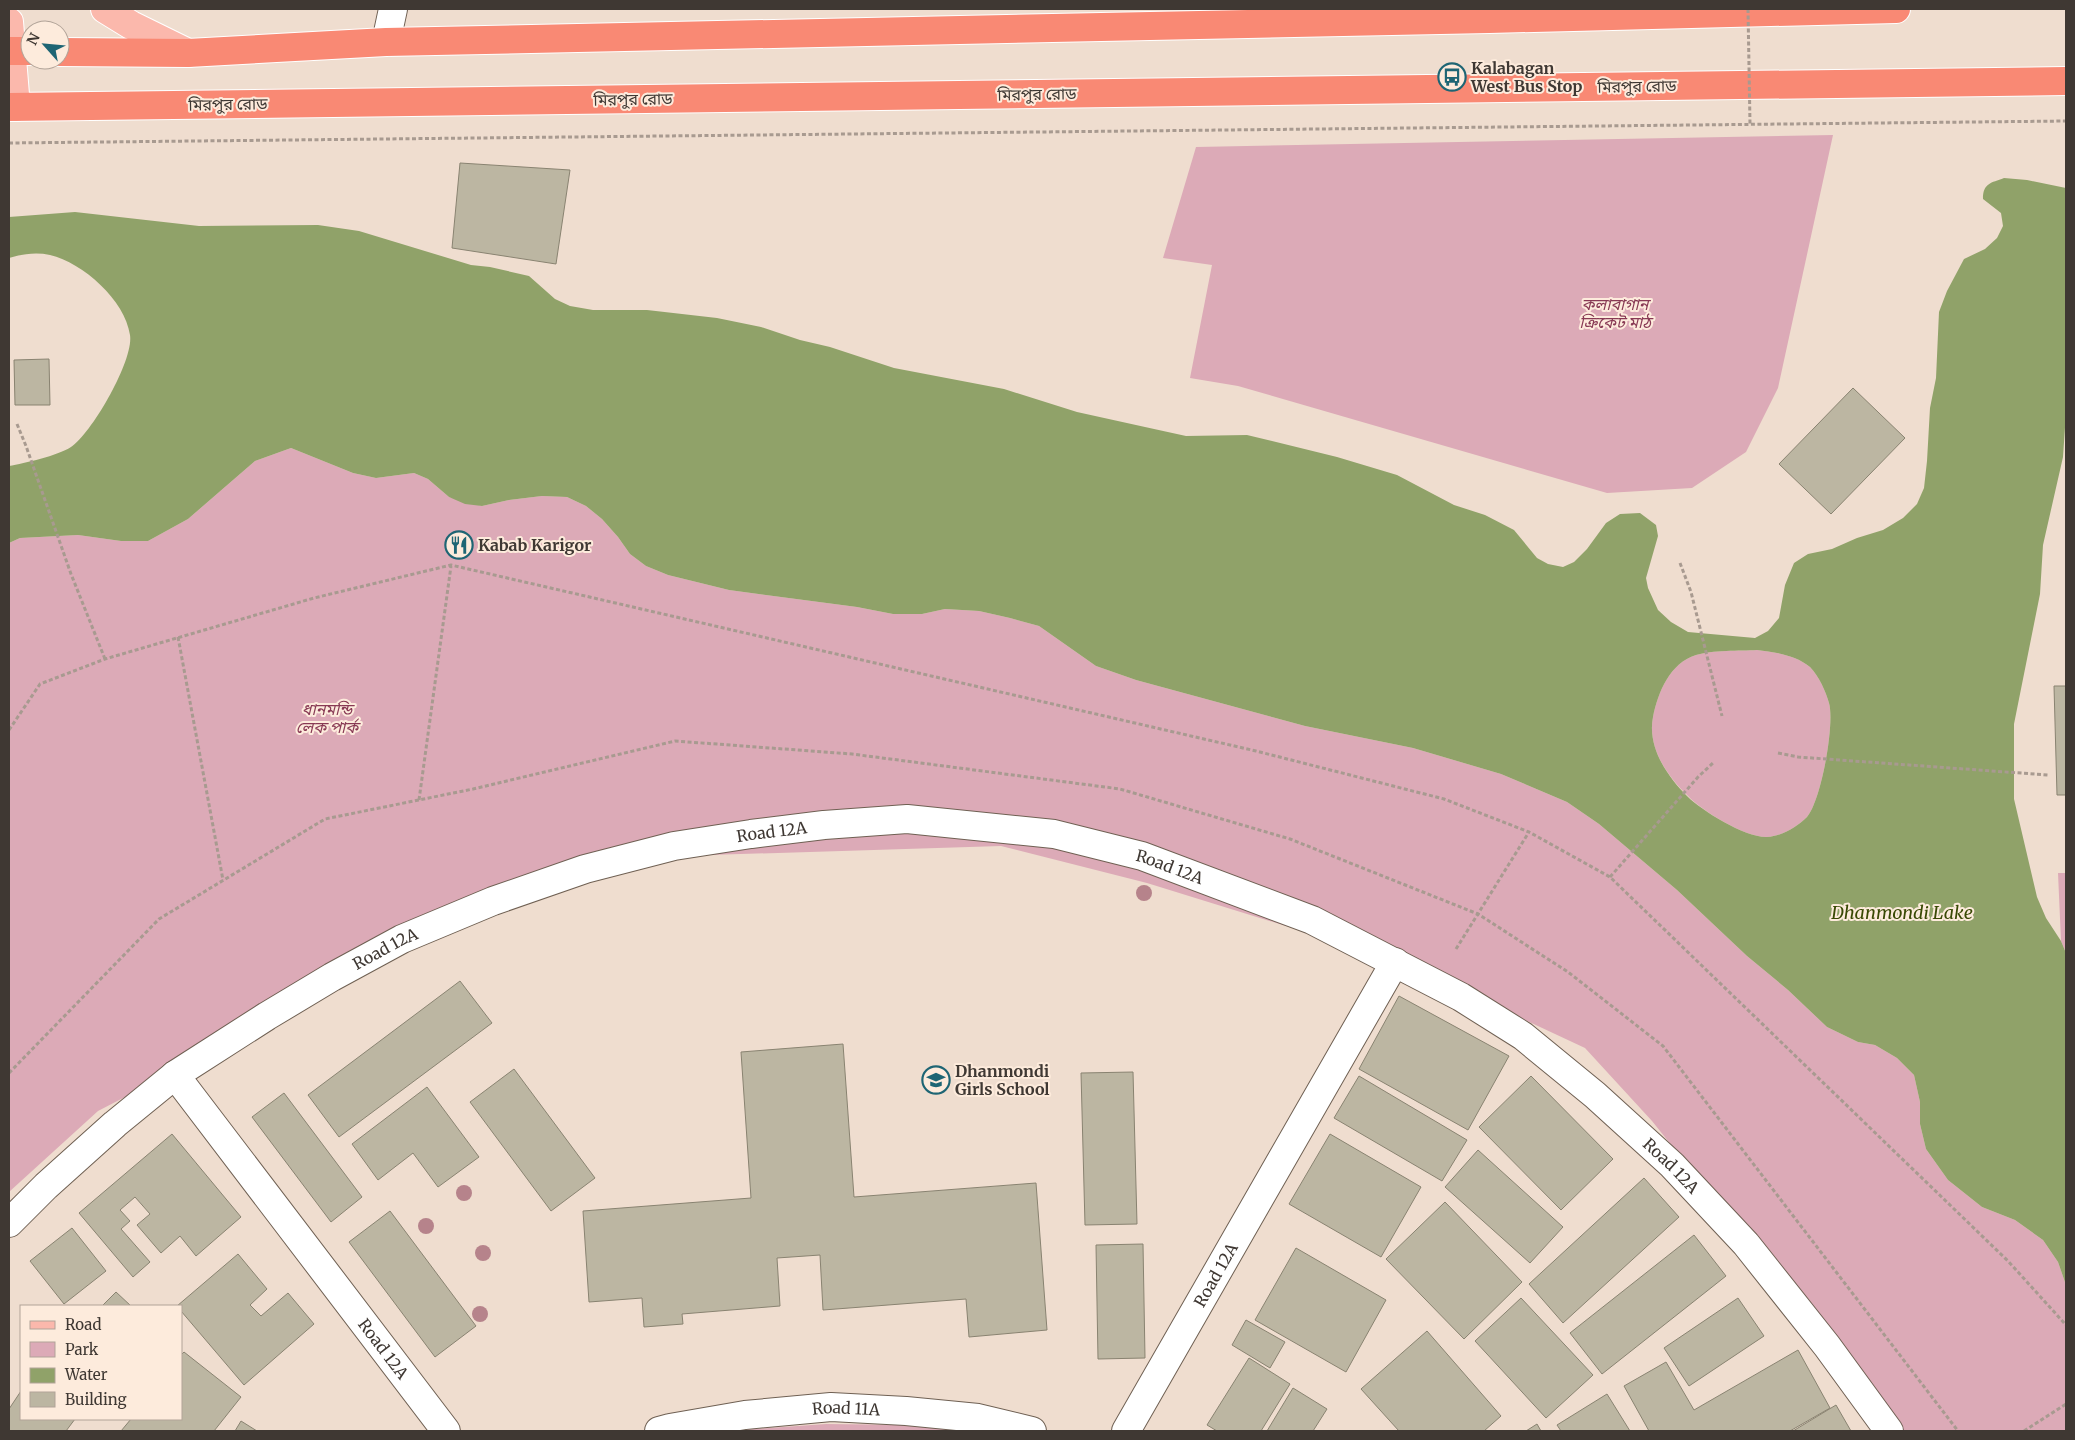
<svg xmlns="http://www.w3.org/2000/svg" width="2075" height="1440" font-family="Merriweather,'Noto Sans Bengali',serif">
<style>
.green{fill:#dcaab7}
.water{fill:#90a269;fill-rule:evenodd}
.building{fill:#bcb6a2;stroke:#898371}
.lines{fill:none;stroke-linecap:round;stroke-linejoin:round}
.minor-casing{stroke:#6f6053;stroke-width:30}
.major-casing{stroke:#fff;stroke-width:30}
.highway-casing{stroke:#fff;stroke-width:30}
.path{stroke:#a89a90;stroke-width:3;stroke-dasharray:4 2.5;stroke-linecap:butt}
.minor{stroke:#fff;stroke-width:28}
.major{stroke:#fbb8ac;stroke-width:28}
.highway{stroke:#f98974;stroke-width:28}
.path-bridge{stroke:#a89a90;stroke-width:3;stroke-dasharray:4 2.5;stroke-linecap:butt}
.tree{fill:#b6838b}
.labels{text-anchor:middle;dominant-baseline:central;stroke-width:4;stroke-linejoin:round;paint-order:stroke}
.poi-label{font-size:16px;font-weight:bold;fill:#3f3833;stroke:#fdebdc;text-anchor:start}
.street-label{font-size:16px;fill:#3f3833;stroke:#fdebdc}
.park-label{font-size:16px;font-style:italic;fill:#883954;stroke:#fdebdc}
.water-label{font-size:18px;font-style:italic;fill:#394904;stroke:#fdebdc}
</style>
<rect width="100%" height="100%" fill="#efddcf"/>
<!-- green -->
<path class="green" d="M1833,135L1778,388L1746,452L1692,488L1607,493L1238,386L1190,378L1212,265L1163,258L1196,147Z
M291,448L353,473L376,478L414,473L428,479L449,497L482,506L509,500L542,496L567,497L586,506L602,519L618,537L630,554L646,566L668,575L729,590L857,607L893,614H922L945,609L979,611L1010,618L1039,626L1096,666L1136,680L1305,726L1413,748L1501,774L1567,802L1599,824L1677,890L1747,956L1788,990L1827,1027L1858,1042L1875,1045L1897,1058L1914,1075L1920,1102V1124L1926,1149L1948,1180L1982,1207L2015,1220L2043,1240L2058,1262L2066,1285V1431H1901L1652,1121L1585,1048L1396,960L1147,883L1001,846L583,859L98,1111L9,1192V543L20,538L78,535L121,541H148L188,519L255,461Z
M1757,650C1774,652 1796,655 1810,667C1819,676 1826,692 1829,703C1835,724 1821,801 1807,817C1797,827 1782,836 1767,837C1746,838 1702,811 1688,796C1667,776 1647,747 1653,717C1658,692 1670,663 1696,655C1712,650 1740,651 1757,650Z
M2058,873H2066V953L2061,941Z
M826,1424L913,1425L995,1431H725Z"/>
<!-- water -->
<path class="water" d="M2004,178L2027,180L2066,188V413L2063,457L2043,545L2040,594L2014,724V799L2037,897L2046,918L2061,941L2066,953V1285L2058,1262L2043,1240L2015,1220L1982,1207L1948,1180L1926,1149L1920,1124V1102L1914,1075L1897,1058L1875,1045L1858,1042L1827,1027L1788,990L1747,956L1677,890L1599,824L1567,802L1501,774L1413,748L1305,726L1136,680L1096,666L1039,626L1010,618L979,611L945,609L922,614H893L857,607L729,590L668,575L646,566L630,554L618,537L602,519L586,506L567,497L542,496L509,500L482,506L465,504L449,497L428,479L414,473L376,478L353,473L291,448L255,461L188,519L148,541H121L78,535L20,538L9,543V466C25,463 57,456 71,447C92,433 134,360 130,335C125,300 83,263 50,255C36,252 22,254 9,258V217L75,212L199,226L318,225L359,231L471,265L490,267L529,276L555,299L570,306L593,310H647L717,318L761,327L800,340L830,347L894,368L1004,389L1077,412L1145,427L1186,436L1247,435L1337,457L1397,475L1454,505L1485,515L1514,530L1537,558L1548,564L1563,567L1574,562L1587,549L1606,523L1620,514L1640,513L1656,525L1658,536L1646,578L1648,588L1658,610L1671,622L1688,632L1755,638L1768,631L1779,618L1785,585L1794,563L1808,554L1832,549L1857,538L1883,530L1903,518L1917,504L1924,488L1927,461L1930,408L1936,378L1939,312L1947,291L1964,259L1985,249L1997,238L2003,226L2001,213L1983,199C1983,183 1991,183 2004,178ZM1757,650C1774,652 1796,655 1810,667C1819,676 1826,692 1829,703C1835,724 1821,801 1807,817C1797,827 1782,836 1767,837C1746,838 1702,811 1687,796C1667,776 1647,747 1653,717C1658,692 1670,663 1696,655C1712,650 1740,651 1757,650Z"/>
<!-- building -->
<path class="building" d="M460,163L570,170L556,264L452,248Z
M49,359L50,405H15L14,360Z
M1853,388L1905,438L1831,514L1779,464Z
M2054,686H2066V795H2057Z
M460,981L492,1023L339,1137L308,1095Z
M1399,996L1509,1056L1468,1130L1359,1069Z
M843,1044L854,1197L1036,1183L1047,1330L969,1337L966,1299L823,1310L820,1255L777,1258L780,1306L682,1314L683,1324L644,1327L642,1298L589,1302L583,1211L751,1198L741,1052Z
M514,1069L595,1178L551,1211L470,1102Z
M1133,1072L1137,1224L1085,1225L1081,1073Z
M1359,1076L1467,1140L1442,1181L1334,1118Z
M1531,1076L1613,1159L1561,1210L1479,1127Z
M427,1087L479,1157L438,1187L413,1153L378,1180L352,1144Z
M284,1093L362,1197L331,1222L252,1117Z
M172,1134L241,1217L196,1256L180,1236L161,1253L137,1225L150,1214L135,1197L120,1210L130,1221L121,1229L150,1262L133,1277L79,1213Z
M1330,1134L1421,1187L1381,1257L1289,1204Z
M1478,1150L1563,1227L1530,1263L1445,1187Z
M1644,1178L1679,1217L1563,1323L1529,1284Z
M1445,1202L1522,1282L1464,1339L1386,1259Z
M390,1211L476,1326L435,1357L349,1242Z
M72,1228L106,1271L64,1304L30,1261Z
M1694,1235L1726,1276L1602,1374L1570,1333Z
M1143,1244L1145,1358L1098,1359L1096,1245Z
M1296,1248L1386,1300L1346,1372L1255,1320Z
M238,1254L267,1289L250,1305L261,1316L288,1293L314,1324L244,1385L181,1311V1306H177Z
M116,1292L131,1306H102Z
M1521,1298L1593,1375L1546,1418L1475,1341Z
M1738,1298L1764,1336L1689,1386L1664,1348Z
M1246,1320L1285,1342L1270,1368L1232,1345Z
M1427,1331L1501,1416L1484,1431H1399L1361,1389Z
M1798,1350L1830,1408L1790,1431H1649L1624,1386L1666,1362L1694,1410Z
M184,1352L241,1397L214,1431H121L131,1419H181V1355Z
M1249,1358L1290,1384L1261,1431H1217L1207,1425Z
M1293,1388L1327,1409L1313,1431H1267Z
M21,1391V1419H75L66,1431H9V1409Z
M1607,1394L1630,1431H1561L1557,1425Z
M1836,1405L1851,1431H1793Z
M241,1421L257,1431H235Z
M1537,1424L1541,1431H1526Z"/>
<g class="lines">
<!-- minor casing -->
<g class="minor-casing">
<g id="minor">
<path d="M386,42L393,9"/>
<path id="s1" d="M175,1075L446,1431"/>
<path id="s2" d="M9,1223L46,1186L115,1124L175,1075L267,1016L332,977L402,939L493,901L585,869L674,846L751,834L824,825L907,819L1054,834L1142,856L1312,920L1461,997L1523,1036L1595,1095L1672,1165L1746,1244L1827,1346L1889,1431"/>
<path id="s3" d="M659,1431L670,1428L745,1415L831,1407L906,1411L978,1418L1032,1431"/>
<path id="s4" d="M1126,1431L1395,962"/>
</g>
</g>
<!-- major casing -->
<g class="major-casing">
<path id="major" d="M105,9L131,25L188,53
M9,22L16,107"/>
</g>
<!-- highway casing -->
<g class="highway-casing">
<path id="highway" d="M9,51H30
M60,52L188,53L386,42L1489,19L1896,9
M9,107L2066,81"/>
</g>
<!-- path -->
<path class="path" d="M9,143L2066,121
M17,424L26,446L71,574L105,659
M1680,563L1691,592L1722,716
M178,637L223,880
M9,730L40,684L105,659L314,598L451,565L1256,751L1444,799L1529,832L1610,877L2008,1261L2066,1325
M1778,753L1798,757L2048,775
M419,800L451,566
M1610,877L1698,777L1714,762
M1456,949L1529,832
M9,1073L159,919L325,819L473,789L675,741L852,754L1120,789L1290,839L1478,914L1568,972L1663,1046L1958,1431
M2024,1431L2066,1404"/>
<!-- minor -->
<use href="#minor" class="minor"/>
<!-- major -->
<use href="#major" class="major"/>
<!-- highway -->
<use href="#highway" class="highway"/>
<!-- path-bridge -->
<path class="path-bridge" d="M1748,9L1750,124"/>
</g>
<!-- trees -->
<g class="tree">
<circle cx="1144" cy="893" r="8"/>
<circle cx="464" cy="1193" r="8"/>
<circle cx="426" cy="1226" r="8"/>
<circle cx="483" cy="1253" r="8"/>
<circle cx="480" cy="1314" r="8"/>
</g>
<!-- icons -->
<defs>
<g id="bus-ring" transform="scale(1.4375)"><circle r="9.5" fill="#fdebdc" stroke="#1e6574" stroke-width="1.5"/><path d="M-5-6H5V4H4V6H2V4H-2V6H-4V4H-5ZM-3.5-4V0h7V-4ZM-3.5 1.2v1.5H-2V1.2ZM2 1.2v1.5H3.5V1.2Z" fill="#1e6574"/></g>
<g id="restaurant-ring" transform="scale(1.4375)"><circle r="9.5" fill="#fdebdc" stroke="#1e6574" stroke-width="1.5"/><path d="M-5-6h1v4h1v-4h1v4h1v-4h1v5L-1.5 .5V6h-2V.5L-5-1ZM5-6V6H3V1.5H1.5Q1.5-4 5-6Z" fill="#1e6574"/></g>
<g id="school-ring" transform="scale(1.4375)"><circle r="9.5" fill="#fdebdc" stroke="#1e6574" stroke-width="1.5"/><path d="M0-5L7-2L0 1L-7-2ZM-4 1L0 2.5L4 1V4Q0 6-4 4Z" fill="#1e6574"/></g>
</defs>
<g fill-rule="evenodd">
<use href="#bus-ring" x="1452" y="77"/>
<use href="#restaurant-ring" x="459" y="545"/>
<use href="#school-ring" x="936" y="1080"/>
</g>
<g class="labels">
<!-- poi labels -->
<g class="poi-label">
<text x="1471" y="68">Kalabagan<tspan x="1471" dy="18">West Bus Stop</tspan></text>
<text x="478" y="545">Kabab Karigor</text>
<text x="955" y="1071">Dhanmondi<tspan x="955" dy="18">Girls School</tspan></text>
</g>
<!-- street labels -->
<g class="street-label">
<text transform="translate(1637 86) rotate(-1)">মিরপুর রোড</text>
<text transform="translate(1037 94) rotate(-1)">মিরপুর রোড</text>
<text transform="translate(633 99) rotate(-1)">মিরপুর রোড</text>
<text transform="translate(228 104) rotate(-1)">মিরপুর রোড</text>
<text stroke="none"><textPath href="#s2" startOffset="874">Road 12A</textPath></text>
<text stroke="none"><textPath href="#s2" startOffset="1278">Road 12A</textPath></text>
<text stroke="none"><textPath href="#s2" startOffset="468">Road 12A</textPath></text>
<text stroke="none"><textPath href="#s2" startOffset="1868">Road 12A</textPath></text>
<text stroke="none"><textPath href="#s4" startOffset="180">Road 12A</textPath></text>
<text stroke="none"><textPath href="#s1" startOffset="344">Road 12A</textPath></text>
<text stroke="none"><textPath href="#s3" startOffset="189">Road 11A</textPath></text>
</g>
<!-- park labels -->
<g class="park-label">
<text x="1615" y="304">কলাবাগান<tspan x="1615" dy="18">ক্রিকেট মাঠ</tspan></text>
<text x="327" y="709">ধানমন্ডি<tspan x="327" dy="18">লেক পার্ক</tspan></text>
</g>
<!-- water labels -->
<g class="water-label">
<text x="1902" y="912">Dhanmondi Lake</text>
</g>
</g>
<!-- border -->
<rect width="2075" height="1440" fill="none" stroke="#3f3833" stroke-width="20"/>
<!-- legend -->
<rect x="20" y="1305" width="162" height="115" fill="#fdebdc" stroke="#b1a398"/>
<rect x="30" y="1321" width="25" height="8" fill="#fbb8ac" stroke="#b1a398"/>
<text x="65" y="1330" font-size="15" fill="#3f3833">Road</text>
<rect x="30" y="1342" width="25" height="15" fill="#dcaab7" stroke="#b1a398"/>
<text x="65" y="1355" font-size="15" fill="#3f3833">Park</text>
<rect x="30" y="1368" width="25" height="15" fill="#90a269" stroke="#b1a398"/>
<text x="65" y="1380" font-size="15" fill="#3f3833">Water</text>
<rect x="30" y="1392" width="25" height="15" fill="#bcb6a2" stroke="#b1a398"/>
<text x="65" y="1405" font-size="15" fill="#3f3833">Building</text>
<!-- north arrow -->
<g transform="translate(45 45) rotate(297)"><circle r="24" fill="#fdebdc" stroke="#b1a398"/>
<path d="M0-4L9 19L0 12L-9 19Z" fill="#1e6574"/>
<text y="-8" font-size="14" font-weight="bold" text-anchor="middle" fill="#3f3833">N</text>
</g>
</svg>
